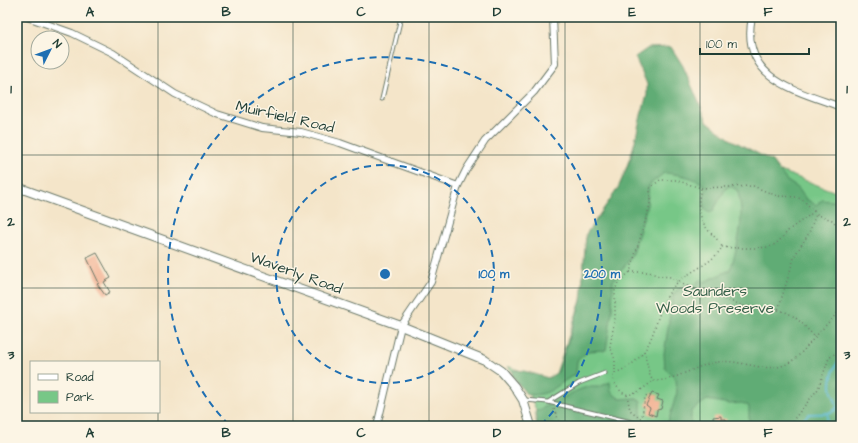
<svg xmlns="http://www.w3.org/2000/svg" width="858" height="443" font-family="'Architects Daughter',sans-serif">
<style>
.green{fill:#77c787;stroke:#4b825e}
.forest{fill:#61ac74;stroke:#407454}
.lines{fill:none;stroke-linecap:round;stroke-linejoin:round}
.stream{stroke:#52b6d0;stroke-width:2}
.building{fill:#f1a786}
.service-casing{stroke:#6a7868;stroke-width:5}
.minor-casing{stroke:#6a7868;stroke-width:8}
.tertiary-casing{stroke:#6a7868;stroke-width:10}
.path{stroke:#6a7868;stroke-width:1.5;stroke-dasharray:1 3;stroke-linecap:butt}
.service{stroke:#fff;stroke-width:3}
.minor{stroke:#fff;stroke-width:6}
.tertiary{stroke:#fff;stroke-width:8}
.grid{fill:none;stroke:#1f3d34;stroke-width:1;stroke-opacity:0.55}
.ring{fill:none;stroke:#1f6fb2;stroke-width:2;stroke-dasharray:7 5}
.labels{text-anchor:middle;dominant-baseline:central;stroke-width:3;stroke-linejoin:round;paint-order:stroke}
.street-label{font-size:15px;fill:#1f3d34;stroke:#fcf5e5}
.park-label{font-size:15px;fill:#356049;stroke:#fcf5e5}
.centre{fill:#1f6fb2;stroke:#fcf5e5;stroke-width:2}
.ring-label{font-size:12px;text-anchor:middle;font-weight:bold;fill:#1f6fb2;stroke:#fcf5e5;stroke-width:3;stroke-linejoin:round;paint-order:stroke}
.neatline{fill:none;stroke:#1f3d34;stroke-width:1.5}
.grid-label{font-size:13px;text-anchor:middle;font-weight:bold;fill:#1f3d34}
</style>
<rect width="100%" height="100%" fill="#fcf5e5"/>
<filter id="ink" filterUnits="userSpaceOnUse"><feTurbulence type="fractalNoise" baseFrequency=".025" numOctaves="2"/><feDisplacementMap in="SourceGraphic" scale="8" xChannelSelector="R" yChannelSelector="G"/><feConvolveMatrix kernelMatrix="1 2 1 2 8 2 1 2 1" color-interpolation-filters="sRGB"/></filter>
<filter id="wash" filterUnits="userSpaceOnUse"><feTurbulence type="fractalNoise" baseFrequency=".012" numOctaves="4" result="noise"/><feDisplacementMap in="SourceGraphic" scale="16" xChannelSelector="R" yChannelSelector="G"/><feGaussianBlur stdDeviation="0.9" result="paint"/><feColorMatrix in="noise" values="0 0 0 0 0 0 0 0 0 0 0 0 0 0 0 0 0 1.4 0 .05"/><feComposite in="paint" operator="in"/></filter>
<g filter="url(#wash)">
<rect width="100%" height="100%" fill="#f4e5c9"/>
<!-- green -->
<path class="green" d="M643,119L841,194V426H540C536,402 524,383 507,366L553,382Z"/>
<!-- forest -->
<path class="forest" d="M671,47L683,66L707,121L730,139L772,161L787,181L798,188L806,199L816,205L822,200L841,202V426H749V406L742,403L730,404L707,400L691,411V426H667L677,392L676,379L665,368L664,354L673,295C679,286 684,284 694,285L701,279L704,282L730,270C738,247 746,213 737,190L730,186L726,188L713,211L710,212L704,209V197L707,187C696,177 678,174 664,173L649,185L647,205L632,257L613,281L612,311L606,350L588,351L577,361L576,374C555,385 552,396 527,395L512,376L513,370L524,371L548,378L558,372L581,302L586,234L618,188L631,158L641,115L647,95V84L635,57L648,48Z
M610,382L611,392L620,399L634,398L641,401V426H537L535,412L576,391L587,387H599Z"/>
<g class="lines">
<!-- stream -->
<path class="stream" d="M828,414L827,421L832,426
M801,426L802,421L809,414C819,413 830,416 837,408C837,402 835,400 833,395C828,384 833,367 841,358"/>
</g>
<g id="blocks">
<!-- building -->
<path class="building" d="M97,253L111,278L104,282L110,292L105,295L97,284L99,283L87,258Z
M652,393L659,395L657,399L663,401L661,409L657,410L656,416L648,413L650,408L646,405Z
M721,416V419H726L727,426H714L713,417Z"/>
</g>
</g>
<g filter="url(#ink)">
<use href="#blocks" fill-opacity="0" stroke="#6a7868" stroke-width="1"/>
<g class="lines">
<!-- service casing -->
<g class="service-casing">
<path id="service" d="M382,99L401,17
M525,400L548,402L648,426
M548,402L579,383L605,373"/>
</g>
<!-- minor casing -->
<g class="minor-casing">
<path id="minor" d="M27,17L72,33L113,53L175,94L217,114L262,128L301,132L340,143L458,186
M752,17C739,79 797,91 841,107
M377,426L401,326L431,282L458,186L466,170L485,141L534,92L555,64L553,17"/>
</g>
<!-- tertiary casing -->
<g class="tertiary-casing">
<path id="tertiary" d="M17,187L401,326L485,360L501,371L514,386L523,400L531,426"/>
</g>
<!-- path -->
<path class="path" d="M701,188L753,186L777,196L796,197L803,200L818,215L832,220L836,224L841,255
M722,247C730,248 765,249 771,246C779,243 783,236 789,230C797,223 806,219 814,211
M630,272H649L659,276L671,277L684,285L744,306L778,310L795,255L809,233L816,214
M778,310C795,313 803,325 815,337
M644,351L650,376L653,381C677,381 695,365 718,362C733,360 746,365 761,367C790,371 799,355 816,336C824,327 833,318 841,309
M615,373C659,356 650,321 671,290C684,271 711,267 722,247C719,240 713,236 708,230C698,217 697,204 701,188L675,180H660L650,188V205L630,272L618,282L615,291V318L610,346L615,360V373L613,374C612,379 615,384 618,388C629,403 643,388 653,381
M841,383V398
M627,395L630,410L640,418L642,417L645,397L647,395L651,396
M554,409L561,426
M793,426L794,419L818,389L829,358L841,349
M828,426L838,420L841,415"/>
<!-- service -->
<use href="#service" class="service"/>
<!-- minor -->
<use href="#minor" class="minor"/>
<!-- tertiary -->
<use href="#tertiary" class="tertiary"/>
</g>
</g>
<!-- grid -->
<path class="grid" d="M158,17V362M293,17V426M429,17V426M565,17V426M700,17V426M17,155H841M17,288H841M158,412V426"/>
<!-- distance rings -->
<g class="ring">
<circle cx="385" cy="274" r="109"/>
<path d="M229 425A217 217 0 1 1 541 425"/>
</g>
<g class="labels">
<!-- street labels -->
<g class="street-label">
<text transform="translate(285 117) rotate(13)">Muirfield Road</text>
<text transform="translate(296 273) rotate(20)">Waverly Road</text>
</g>
<!-- park labels -->
<g class="park-label">
<text x="715" y="291">Saunders<tspan x="715" dy="17">Woods Preserve</tspan></text>
</g>
</g>
<circle cx="385" cy="274" r="6" class="centre"/>
<g class="ring-label">
<text x="494" y="278">100 m</text>
<text x="602" y="278">200 m</text>
</g>
<!-- margin -->
<rect width="858" height="443" fill="none" stroke="#fcf5e5" stroke-width="44"/>
<!-- legend -->
<rect x="30" y="361" width="130" height="52" fill="#fcf5e5" stroke="#a4ab9e"/>
<rect x="38" y="374" width="20" height="6" fill="#ffffff" stroke="#a4ab9e"/>
<text x="66" y="381" font-size="12" fill="#1f3d34">Road</text>
<rect x="38" y="391" width="20" height="12" fill="#77c787" stroke="#a4ab9e"/>
<text x="66" y="401" font-size="12" fill="#1f3d34">Park</text>
<!-- north arrow -->
<g transform="translate(50 50) rotate(48)"><circle r="19" fill="#fcf5e5" stroke="#a4ab9e"/>
<path d="M0-3L7 15L0 10L-7 15Z" fill="#1f6fb2"/>
<text y="-6" font-size="11" font-weight="bold" text-anchor="middle" fill="#1f3d34">N</text>
</g>
<!-- scale -->
<path d="M700 48v6h109v-6" fill="none" stroke="#1f3d34" stroke-width="2"/>
<text x="706" y="48" font-size="12" fill="#1f3d34" stroke="#fcf5e5" stroke-width="3" paint-order="stroke">100 m</text>
<rect x="22" y="22" width="814" height="399" class="neatline"/>
<g class="grid-label">
<text x="90" y="16">A</text>
<text x="226" y="16">B</text>
<text x="361" y="16">C</text>
<text x="497" y="16">D</text>
<text x="632" y="16">E</text>
<text x="768" y="16">F</text>
<text x="11" y="93">1</text>
<text x="847" y="93">1</text>
<text x="11" y="226">2</text>
<text x="847" y="226">2</text>
<text x="11" y="359">3</text>
<text x="847" y="359">3</text>
<text x="90" y="437">A</text>
<text x="226" y="437">B</text>
<text x="361" y="437">C</text>
<text x="497" y="437">D</text>
<text x="632" y="437">E</text>
<text x="768" y="437">F</text>
</g>
</svg>
